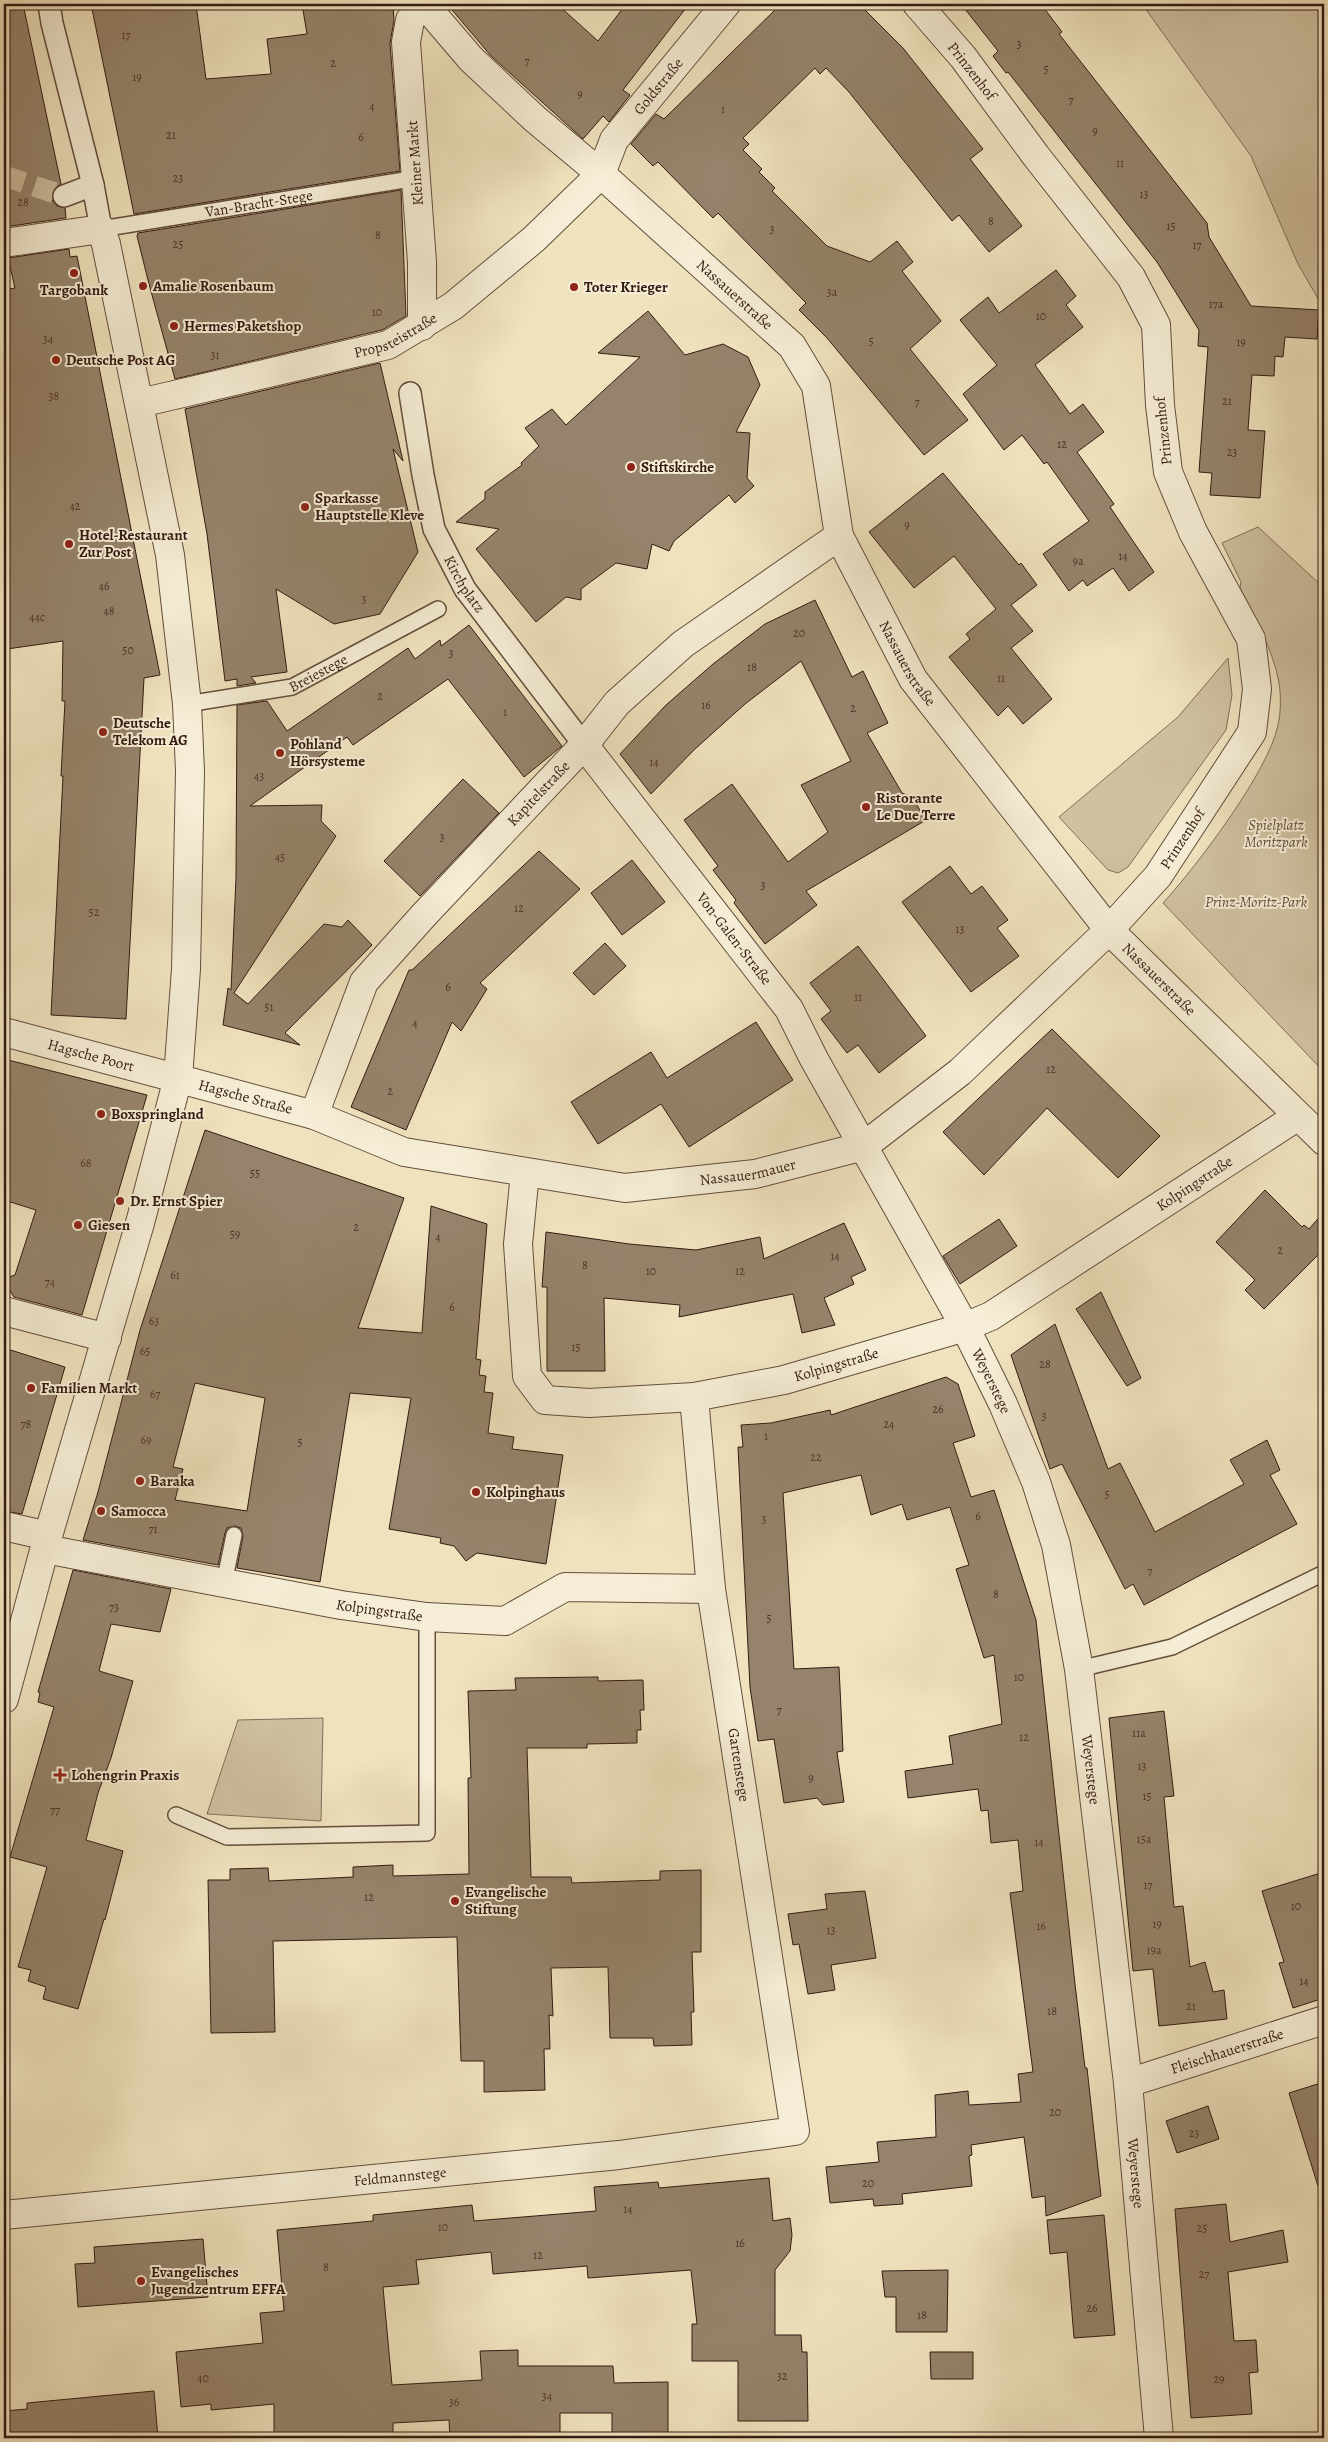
<svg xmlns="http://www.w3.org/2000/svg" width="1328" height="2442" font-family="Alegreya,serif">
<style>
.green{fill:#cfc1a1;stroke:#826e5a}
.building{fill:#95836b;stroke:#341b12;fill-rule:evenodd}
.lines{fill:none;stroke-linecap:round;stroke-linejoin:round}
.pedestrian-tunnel{stroke:#cabb9c;stroke-width:21;stroke-dasharray:21 11;stroke-linecap:butt}
.service-casing{stroke:#634d3d;stroke-width:18}
.pedestrian-casing{stroke:#634d3d;stroke-width:24}
.minor-casing{stroke:#634d3d;stroke-width:30}
.service{stroke:#f5edd5;stroke-width:15}
.pedestrian{stroke:#f5edd5;stroke-width:21}
.minor{stroke:#f5edd5;stroke-width:28}
.poi-dot{fill:#8f2418;stroke:#f5edd5;stroke-width:2}
.labels{text-anchor:middle;dominant-baseline:central;stroke-width:4;stroke-linejoin:round;paint-order:stroke}
.number-label{font-size:12px;fill:#4c3528}
.street-label{font-size:15px;fill:#341b12;stroke:#f5edd5}
.poi-label{font-size:15px;font-weight:bold;fill:#341b12;stroke:#f5edd5;text-anchor:start}
.park-label{font-size:15px;font-style:italic;fill:#624d3d;stroke:#f5edd5}
</style>
<rect width="100%" height="100%" fill="#efe3be"/>
<filter id="stains"><feTurbulence type="fractalNoise" baseFrequency=".004" numOctaves="4"/><feColorMatrix values="0 0 0 0 .2 0 0 0 0 .09 0 0 0 0 .02 0 0 0 .5 -.17"/></filter>
<radialGradient id="worn" r=".72"><stop offset=".6" stop-color="#630" stop-opacity="0"/><stop offset="1" stop-color="#630" stop-opacity=".3"/></radialGradient>
<!-- green -->
<path class="green" d="M1142,4H1324V309L1298,264L1251,156Z
M1258,527L1324,588V1072L1163,903C1196,867 1269,771 1278,725C1281,713 1281,694 1279,683C1273,649 1255,619 1240,588L1241,582L1222,543Z
M1228,658L1232,695L1226,730L1128,867L1118,873L1108,870L1059,817L1178,717Z
M323,1718L321,1821L207,1814L238,1720Z"/>
<!-- building -->
<path class="building" d="M4,4H23L61,184L54,189L52,200L57,206L65,208L66,218L4,227Z
M91,4H196L206,79L271,74L267,39L307,34L302,4H393L394,21L390,43L400,171L134,214Z
M447,4H557L598,41L626,4H689L623,90L630,95L609,122L603,116L583,139L491,56Z
M781,4H859L903,48L983,149L970,159L1022,226L989,252L959,215L952,221L849,92L826,68L820,74L815,68L743,138L749,144L743,150L762,169L759,172L775,188L772,191L827,246L870,262L897,241L913,262L902,271L941,321L910,349L968,420L924,455L827,338L799,310L806,303L718,213L713,218L658,162L653,166L631,144L656,114L664,119Z
M961,4H1041L1062,32L1059,34L1207,223L1209,237L1251,306L1319,310L1317,339L1285,337L1283,357L1275,356L1274,376L1252,375L1248,430L1265,431L1260,498L1210,495L1212,473L1199,472L1208,347L1198,346L1199,330L1157,262L1008,72L1006,73L993,56L998,51Z
M401,190L406,316L382,330L175,379L149,284L137,236L138,233Z
M69,249L70,257L77,256L160,675L144,678L126,1019L51,1015L63,776H61L65,701H62L63,641L7,649L4,634V336L10,335L4,304V290L15,288L8,258Z
M1056,270L1076,296L1066,305L1083,327L1035,365L1070,414L1083,404L1104,432L1077,452L1114,504L1110,507L1154,572L1129,591L1113,568L1087,586L1083,580L1069,591L1043,554L1089,521L1047,462L1044,464L1022,435L1004,450L963,394L997,365L960,320L988,297L999,313Z
M648,311L685,355L723,344L748,357L760,385L736,432L750,433L747,478L754,486L735,503L729,495L674,541L669,551L652,544L647,569L616,563L581,589V600L566,597L536,622L476,549L499,529L456,522L485,499V492L522,465L521,463L539,446L525,428L552,409L566,425L640,357L598,353Z
M380,363L403,461L393,449L418,552L380,614L334,624L276,589L287,672L251,677L256,683L237,686V679L225,681L207,534L185,409Z
M943,473L1019,565L1021,563L1037,585L1011,605L1033,631L1011,648L1052,699L1023,724L1008,706L998,716L949,657L970,639L966,634L996,609L954,556L914,588L869,532Z
M815,600L852,677L863,671L888,723L867,733L902,793L912,797L926,820L806,891L817,905L765,944L734,903L736,900L713,870L718,866L684,820L732,784L788,862L828,832L801,785L851,761L801,661L745,704L695,749L651,794L620,754L666,705L713,664L765,624Z
M469,625L562,746L524,777L448,679L353,745L347,737L250,806L322,805L321,821L336,836L234,993L248,1004L324,924L342,927L348,920L372,945L285,1033L300,1045L223,1025L228,988L231,990L236,878L237,705L267,701L287,731L408,648L415,659L440,640L441,646Z
M463,779L499,813L420,896L384,861Z
M539,851L580,889L480,983L487,989L461,1031L452,1022L406,1130L351,1107L409,970H412Z
M632,860L665,902L622,935L591,893Z
M950,866L971,894L982,886L1008,920L997,928L1019,956L971,992L902,902Z
M605,943L626,966L594,995L573,973Z
M858,946L926,1036L879,1073L858,1045L847,1053L821,1019L831,1011L810,983Z
M756,1022L793,1080L689,1147L661,1104L598,1144L571,1102L651,1052L667,1078Z
M1052,1029L1160,1136L1118,1178L1047,1108L984,1175L943,1132Z
M4,1059L147,1095L82,1315L14,1297L4,1282V1279L15,1275L36,1210L4,1200Z
M205,1130L404,1198L358,1328L422,1333L431,1206L487,1224L476,1359L481,1360L479,1375L486,1376L484,1392L493,1393L488,1433L514,1437L512,1449L563,1455L546,1564L477,1553L466,1561L454,1546L440,1543L441,1538L389,1529L411,1398L350,1393L320,1582L237,1568L243,1536L241,1528L235,1526L227,1528L225,1533L218,1565L83,1540L98,1492L140,1330ZM195,1383L265,1398L247,1511L175,1500L183,1469L173,1467Z
M1265,1190L1302,1227L1304,1225L1309,1229L1324,1212V1249L1264,1309L1245,1290L1255,1280L1216,1242Z
M999,1219L1017,1246L960,1284L943,1256Z
M844,1223L866,1270L851,1277L854,1284L824,1298L835,1325L802,1333L793,1294L679,1317L680,1305L604,1298L605,1371H547V1287H542L546,1232L629,1244L696,1250L760,1237L764,1259Z
M1101,1292L1141,1378L1127,1386L1076,1309Z
M1055,1324L1108,1469L1120,1463L1155,1532L1244,1484L1230,1460L1267,1440L1280,1470L1270,1475L1297,1524L1144,1605L1133,1584L1125,1589L1062,1464L1050,1469L1011,1355Z
M4,1348L65,1367L22,1514L4,1511Z
M946,1377L958,1384L975,1436L953,1443L971,1497L994,1490L1036,1620L1075,1984L1085,2068H1087L1101,2196L1046,2216L1045,2196L1032,2198L1024,2137L971,2145L972,2155L969,2156L972,2186L902,2194L903,2204L874,2206L873,2199L830,2203L826,2167L879,2162L877,2142L936,2137L935,2095L968,2091L969,2105L1021,2102L1018,2074L1033,2072L1010,1893L1023,1891L1018,1840L991,1843L988,1810L981,1811L978,1789L908,1798L905,1771L953,1764L949,1736L1002,1724L994,1655L984,1658L956,1569L969,1565L950,1507L907,1520L902,1504L871,1515L861,1475L783,1493L794,1669L839,1667L843,1751L837,1752L844,1802L823,1805L817,1798L784,1803L774,1739L758,1741L750,1687L738,1447H743L741,1425L771,1423L830,1410L831,1415Z
M73,1570L171,1589L160,1632L111,1624L99,1671L133,1681L111,1758L98,1793L86,1840L123,1851L105,1920L104,1919L78,2009L43,1999L46,1987L28,1981L31,1970L18,1967L47,1867L10,1857L54,1707L38,1702L40,1693L38,1692Z
M598,1677V1681L643,1680L644,1710H640L641,1730H637V1743L587,1744V1748H527L531,1877H571L572,1883L660,1880V1871L701,1870V1952H692L694,2012H691L692,2045L654,2046L653,2038H610L608,1967L551,1968L553,2016L549,2015L550,2049H544L545,2090L484,2092V2061H461L457,1937L273,1941L275,2032L211,2033L208,1880H230V1869L268,1868L269,1881L353,1877V1867L393,1865V1876L469,1874L468,1778H471L468,1691L516,1690L515,1678Z
M1164,1711L1174,1796L1164,1797L1174,1907L1183,1906L1190,1967L1205,1962L1213,1992L1224,1990L1227,2019L1159,2026L1153,1969L1133,1971L1109,1718Z
M1324,1872V1998L1293,2008L1279,1963L1284,1962L1262,1891Z
M865,1891L876,1958L831,1965L835,1990L808,1994L799,1944L793,1945L788,1914L827,1909L825,1894Z
M1324,2082V2185L1318,2186L1289,2093Z
M1208,2106L1219,2139L1177,2153L1166,2121Z
M769,2178L773,2221L790,2218L792,2235L790,2251L775,2270V2335H801L802,2352H807L808,2421H738V2361H692V2324H697L691,2270L588,2278L587,2266L493,2274L491,2252L416,2260L419,2284L383,2287L392,2385L482,2380L480,2351L518,2350V2366H613L614,2383L668,2382V2438H612V2413H560V2438H450L449,2420L393,2423V2438H274V2404L211,2410V2404L181,2407L176,2352L263,2343L260,2313L284,2311L277,2230L373,2221V2215L472,2205L474,2221L596,2211L594,2187L658,2182L659,2188Z
M1226,2204L1230,2242L1283,2230L1288,2262L1228,2272L1234,2341L1256,2340L1258,2372L1249,2373L1252,2414L1191,2418L1175,2209Z
M1104,2215L1115,2335L1074,2338L1067,2252L1050,2254L1047,2220Z
M203,2239L208,2297L78,2307L75,2264L95,2263L94,2247Z
M948,2270L947,2332H896V2297H885L882,2271Z
M930,2352H973V2379H931Z
M154,2391L158,2438H4V2411L27,2409V2403Z"/>
<g class="lines">
<!-- pedestrian-tunnel -->
<path class="pedestrian-tunnel" d="M4,176L64,196"/>
<!-- service casing -->
<g class="service-casing">
<g id="service">
<path id="s1" d="M101,229L417,178"/>
<path id="s2" d="M187,704L292,687L438,609"/>
<path d="M224,1583L234,1535"/>
<path d="M1079,1669L1172,1647L1324,1573"/>
<path d="M176,1815L227,1837L427,1833V1617"/>
</g>
</g>
<!-- pedestrian casing -->
<g class="pedestrian-casing">
<g id="pedestrian">
<path d="M49,4L52,23L93,185L101,229"/>
<path d="M64,196L93,185"/>
<path id="s3" d="M410,393L423,475L434,529L465,589L584,745"/>
</g>
</g>
<!-- minor casing -->
<g class="minor-casing">
<g id="minor">
<path id="s4" d="M424,4L471,59L535,119L601,174L792,346L816,386L839,536L913,679L1109,930L1324,1141"/>
<path d="M4,243L101,229L106,244L170,555L187,704L190,771L186,969L178,1078L140,1223L48,1536L4,1699"/>
<path d="M422,326V262L406,42L410,20L422,4"/>
<path id="s5" d="M140,403L388,345L453,306L534,239L601,174L614,140L726,4"/>
<path id="s6" d="M584,745L789,1009L814,1059L965,1327L1003,1404L1036,1482L1056,1545L1079,1669L1128,2083L1159,2438"/>
<path id="s7" d="M4,1032L314,1115L404,1152L625,1188L755,1174L864,1146L960,1072L1109,930L1158,876L1252,732L1257,689L1251,639L1193,532L1168,472L1160,405L1156,325L1131,277L1036,156L963,57L917,4"/>
<path id="s8" d="M314,1115L364,982L423,916L584,745L617,703L683,644L839,536"/>
<path id="s9" d="M525,1173L518,1244L527,1376L545,1400L589,1403L694,1397L784,1380L965,1327L991,1316L1298,1116"/>
<path d="M4,1311L107,1338"/>
<path d="M4,1526L48,1536"/>
<path id="s10" d="M45,1549L341,1605L427,1617L505,1621L565,1587L711,1589"/>
<path id="s11" d="M1128,2083L1324,2020"/>
<path id="s12" d="M4,2215L619,2155L795,2131L711,1589L694,1397"/>
</g>
</g>
<!-- service -->
<use href="#service" class="service"/>
<!-- pedestrian -->
<use href="#pedestrian" class="pedestrian"/>
<!-- minor -->
<use href="#minor" class="minor"/>
</g>
<!-- markers -->
<g class="poi-dot">
<circle cx="74" cy="273" r="5"/>
<circle cx="143" cy="286" r="5"/>
<circle cx="574" cy="287" r="5"/>
<circle cx="174" cy="326" r="5"/>
<circle cx="56" cy="360" r="5"/>
<circle cx="631" cy="467" r="5"/>
<circle cx="305" cy="507" r="5"/>
<circle cx="69" cy="544" r="5"/>
<circle cx="103" cy="732" r="5"/>
<circle cx="280" cy="753" r="5"/>
<circle cx="866" cy="807" r="5"/>
<circle cx="101" cy="1114" r="5"/>
<circle cx="120" cy="1201" r="5"/>
<circle cx="78" cy="1225" r="5"/>
<circle cx="31" cy="1388" r="5"/>
<circle cx="140" cy="1481" r="5"/>
<circle cx="476" cy="1492" r="5"/>
<circle cx="101" cy="1511" r="5"/>
<path d="M57.5 1767.5h5v5h5v5h-5v5h-5v-5h-5v-5h5z"/>
<circle cx="455" cy="1901" r="5"/>
<circle cx="141" cy="2281" r="5"/>
</g>
<g class="labels">
<!-- number labels -->
<g class="number-label">
<text x="126" y="35">17</text>
<text x="1019" y="44">3</text>
<text x="527" y="61">7</text>
<text x="333" y="63">2</text>
<text x="1046" y="69">5</text>
<text x="137" y="77">19</text>
<text x="580" y="94">9</text>
<text x="1071" y="100">7</text>
<text x="372" y="106">4</text>
<text x="723" y="109">1</text>
<text x="1095" y="131">9</text>
<text x="171" y="135">21</text>
<text x="361" y="137">6</text>
<text x="1120" y="163">11</text>
<text x="178" y="178">23</text>
<text x="1144" y="194">13</text>
<text x="23" y="202">28</text>
<text x="991" y="221">8</text>
<text x="1171" y="226">15</text>
<text x="772" y="229">3</text>
<text x="378" y="235">8</text>
<text x="178" y="244">25</text>
<text x="1197" y="245">17</text>
<text x="832" y="292">3a</text>
<text x="1216" y="304">17a</text>
<text x="377" y="312">10</text>
<text x="1041" y="316">10</text>
<text x="48" y="339">34</text>
<text x="871" y="341">5</text>
<text x="1241" y="342">19</text>
<text x="215" y="355">31</text>
<text x="54" y="396">38</text>
<text x="1227" y="401">21</text>
<text x="917" y="402">7</text>
<text x="1062" y="444">12</text>
<text x="1232" y="452">23</text>
<text x="75" y="506">42</text>
<text x="907" y="525">9</text>
<text x="1123" y="556">14</text>
<text x="1078" y="561">9a</text>
<text x="104" y="586">46</text>
<text x="364" y="599">3</text>
<text x="109" y="611">48</text>
<text x="37" y="617">44c</text>
<text x="799" y="633">20</text>
<text x="128" y="650">50</text>
<text x="451" y="653">3</text>
<text x="752" y="667">18</text>
<text x="1001" y="678">11</text>
<text x="380" y="696">2</text>
<text x="706" y="705">16</text>
<text x="853" y="708">2</text>
<text x="505" y="712">1</text>
<text x="654" y="762">14</text>
<text x="259" y="776">43</text>
<text x="442" y="837">3</text>
<text x="280" y="857">45</text>
<text x="763" y="885">3</text>
<text x="519" y="908">12</text>
<text x="94" y="912">52</text>
<text x="960" y="929">13</text>
<text x="448" y="987">6</text>
<text x="858" y="997">11</text>
<text x="269" y="1007">51</text>
<text x="415" y="1023">4</text>
<text x="1051" y="1069">12</text>
<text x="390" y="1091">2</text>
<text x="86" y="1163">68</text>
<text x="255" y="1173">55</text>
<text x="356" y="1227">2</text>
<text x="235" y="1234">59</text>
<text x="438" y="1237">4</text>
<text x="1280" y="1250">2</text>
<text x="835" y="1256">14</text>
<text x="585" y="1265">8</text>
<text x="651" y="1271">10</text>
<text x="740" y="1271">12</text>
<text x="175" y="1275">61</text>
<text x="50" y="1282">74</text>
<text x="452" y="1307">6</text>
<text x="154" y="1321">63</text>
<text x="576" y="1347">15</text>
<text x="145" y="1351">65</text>
<text x="1045" y="1364">28</text>
<text x="155" y="1394">67</text>
<text x="938" y="1409">26</text>
<text x="1044" y="1416">3</text>
<text x="26" y="1424">78</text>
<text x="889" y="1424">24</text>
<text x="766" y="1436">1</text>
<text x="146" y="1440">69</text>
<text x="300" y="1442">5</text>
<text x="816" y="1457">22</text>
<text x="1107" y="1494">5</text>
<text x="978" y="1516">6</text>
<text x="764" y="1519">3</text>
<text x="153" y="1529">71</text>
<text x="1150" y="1571">7</text>
<text x="996" y="1594">8</text>
<text x="114" y="1607">73</text>
<text x="769" y="1618">5</text>
<text x="1019" y="1677">10</text>
<text x="779" y="1710">7</text>
<text x="1139" y="1733">11a</text>
<text x="1024" y="1737">12</text>
<text x="1142" y="1766">13</text>
<text x="811" y="1778">9</text>
<text x="1147" y="1796">15</text>
<text x="55" y="1810">77</text>
<text x="1144" y="1839">15a</text>
<text x="1039" y="1842">14</text>
<text x="1148" y="1885">17</text>
<text x="369" y="1897">12</text>
<text x="1296" y="1906">10</text>
<text x="1157" y="1924">19</text>
<text x="1041" y="1926">16</text>
<text x="831" y="1930">13</text>
<text x="1154" y="1950">19a</text>
<text x="1304" y="1981">14</text>
<text x="1191" y="2006">21</text>
<text x="1052" y="2011">18</text>
<text x="1055" y="2112">20</text>
<text x="1194" y="2133">23</text>
<text x="868" y="2183">20</text>
<text x="628" y="2209">14</text>
<text x="443" y="2227">10</text>
<text x="1202" y="2228">25</text>
<text x="740" y="2243">16</text>
<text x="538" y="2255">12</text>
<text x="326" y="2267">8</text>
<text x="1204" y="2274">27</text>
<text x="1092" y="2308">26</text>
<text x="922" y="2315">18</text>
<text x="782" y="2376">32</text>
<text x="203" y="2378">40</text>
<text x="1219" y="2379">29</text>
<text x="547" y="2396">34</text>
<text x="454" y="2402">36</text>
</g>
<!-- street labels -->
<g class="street-label">
<text transform="translate(972 71) rotate(52)">Prinzenhof</text>
<text stroke="none"><textPath href="#s5" startOffset="635">Goldstraße</textPath></text>
<text transform="translate(415 163) rotate(-94)">Kleiner Markt</text>
<text stroke="none"><textPath href="#s1" startOffset="160">Van-Bracht-Stege</textPath></text>
<text stroke="none"><textPath href="#s4" startOffset="426">Nassauerstraße</textPath></text>
<text stroke="none"><textPath href="#s5" startOffset="265">Propsteistraße</textPath></text>
<text transform="translate(1163 431) rotate(-96)">Prinzenhof</text>
<text stroke="none"><textPath href="#s3" startOffset="201">Kirchplatz</textPath></text>
<text stroke="none"><textPath href="#s4" startOffset="846">Nassauerstraße</textPath></text>
<text stroke="none"><textPath href="#s2" startOffset="136">Breiestege</textPath></text>
<text stroke="none"><textPath href="#s8" startOffset="399">Kapitelstraße</textPath></text>
<text stroke="none"><textPath href="#s7" startOffset="1330">Prinzenhof</textPath></text>
<text stroke="none"><textPath href="#s6" startOffset="245">Von-Galen-Straße</textPath></text>
<text stroke="none"><textPath href="#s4" startOffset="1251">Nassauerstraße</textPath></text>
<text stroke="none"><textPath href="#s7" startOffset="90">Hagsche Poort</textPath></text>
<text stroke="none"><textPath href="#s7" startOffset="250">Hagsche Straße</textPath></text>
<text stroke="none"><textPath href="#s7" startOffset="766">Nassauermauer</textPath></text>
<text stroke="none"><textPath href="#s9" startOffset="934">Kolpingstraße</textPath></text>
<text stroke="none"><textPath href="#s9" startOffset="529">Kolpingstraße</textPath></text>
<text stroke="none"><textPath href="#s6" startOffset="758">Weyerstege</textPath></text>
<text stroke="none"><textPath href="#s10" startOffset="340">Kolpingstraße</textPath></text>
<text transform="translate(739 1765) rotate(81)">Gartenstege</text>
<text stroke="none"><textPath href="#s6" startOffset="1162">Weyerstege</textPath></text>
<text stroke="none"><textPath href="#s11" startOffset="104">Fleischhauerstraße</textPath></text>
<text stroke="none"><textPath href="#s6" startOffset="1568">Weyerstege</textPath></text>
<text stroke="none"><textPath href="#s12" startOffset="398">Feldmannstege</textPath></text>
</g>
<!-- poi labels -->
<g class="poi-label">
<text x="153" y="286">Amalie Rosenbaum</text>
<text x="584" y="287">Toter Krieger</text>
<text x="74" y="290" text-anchor="middle">Targobank</text>
<text x="184" y="326">Hermes Paketshop</text>
<text x="66" y="360">Deutsche Post AG</text>
<text x="641" y="467">Stiftskirche</text>
<text x="315" y="498">Sparkasse<tspan x="315" dy="17">Hauptstelle Kleve</tspan></text>
<text x="79" y="535">Hotel-Restaurant<tspan x="79" dy="17">Zur Post</tspan></text>
<text x="113" y="723">Deutsche<tspan x="113" dy="17">Telekom AG</tspan></text>
<text x="290" y="744">Pohland<tspan x="290" dy="17">Hörsysteme</tspan></text>
<text x="876" y="798">Ristorante<tspan x="876" dy="17">Le Due Terre</tspan></text>
<text x="111" y="1114">Boxspringland</text>
<text x="130" y="1201">Dr. Ernst Spier</text>
<text x="88" y="1225">Giesen</text>
<text x="41" y="1388">Familien Markt</text>
<text x="150" y="1481">Baraka</text>
<text x="486" y="1492">Kolpinghaus</text>
<text x="111" y="1511">Samocca</text>
<text x="71" y="1775">Lohengrin Praxis</text>
<text x="465" y="1892">Evangelische<tspan x="465" dy="17">Stiftung</tspan></text>
<text x="151" y="2272">Evangelisches<tspan x="151" dy="17">Jugendzentrum EFFA</tspan></text>
</g>
<!-- park labels -->
<g class="park-label">
<text x="1276" y="825">Spielplatz<tspan x="1276" dy="17">Moritzpark</tspan></text>
<text x="1256" y="902">Prinz-Moritz-Park</text>
</g>
</g>
<!-- margin -->
<rect width="1328" height="2442" fill="none" stroke="#efe3be" stroke-width="20"/>
<rect x="5" y="5" width="1318" height="2432" fill="none" stroke="#341b12" stroke-width="2.5"/>
<rect x="10" y="10" width="1308" height="2422" fill="none" stroke="#341b12"/>
<rect width="100%" height="100%" filter="url(#stains)"/>
<rect width="100%" height="100%" fill="url(#worn)"/>
</svg>
